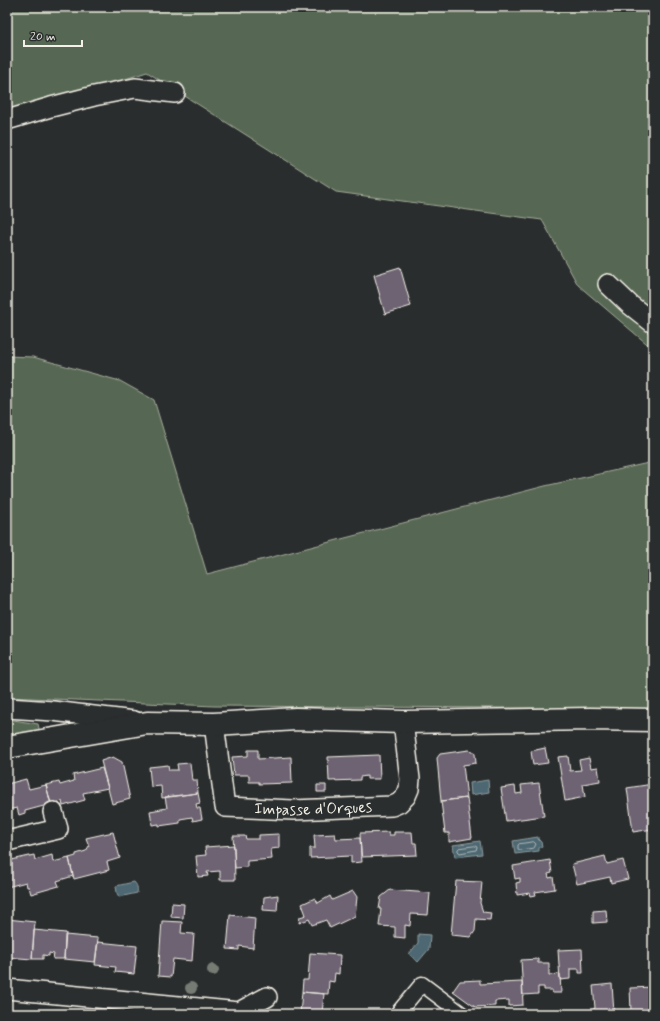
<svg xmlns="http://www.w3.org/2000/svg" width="660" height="1021" font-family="Mynerve,sans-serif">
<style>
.green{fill:#576852;stroke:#a6ac9d}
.water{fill:#4d6772;stroke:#909ea1}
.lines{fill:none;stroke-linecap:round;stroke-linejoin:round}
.shore{stroke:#b1bab9;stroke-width:1}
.building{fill:#6e6473;stroke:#f4f1e8}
.pedestrian-casing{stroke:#f4f1e8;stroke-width:17}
.minor-casing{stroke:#f4f1e8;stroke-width:22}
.tertiary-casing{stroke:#f4f1e8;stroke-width:25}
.pedestrian{stroke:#2a2d2e;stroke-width:14}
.minor{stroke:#2a2d2e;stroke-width:19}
.tertiary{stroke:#2a2d2e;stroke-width:22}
.tree{fill:#767b73}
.labels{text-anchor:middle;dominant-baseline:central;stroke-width:3.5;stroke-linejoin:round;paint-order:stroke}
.street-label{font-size:16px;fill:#f4f1e8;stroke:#2a2d2e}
</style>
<rect width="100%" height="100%" fill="#2a2d2e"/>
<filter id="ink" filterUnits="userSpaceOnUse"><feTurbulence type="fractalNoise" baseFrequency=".025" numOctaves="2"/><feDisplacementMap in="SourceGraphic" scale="8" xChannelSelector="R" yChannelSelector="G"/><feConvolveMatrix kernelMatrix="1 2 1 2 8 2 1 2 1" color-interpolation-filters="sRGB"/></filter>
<g filter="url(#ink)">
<!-- green -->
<path class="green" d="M7,7H653V349L578,285L542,220L336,192L147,72L7,117Z
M7,356L33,357L120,381L154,400L207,574L545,486L653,462V709L214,706L7,697Z
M7,719L38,724L40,733L7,738Z"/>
<!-- water -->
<path class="water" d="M488,780L489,792L471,795L470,783Z
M538,837V839L541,842L542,846L539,848V851L515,854L513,841Z
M480,841L482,854L455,857L453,845Z
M134,882C137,885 138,888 137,893L119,897L117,893L116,886Z
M418,934L430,935L429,949L418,962L409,954L418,943Z"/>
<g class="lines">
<!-- shore -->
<path class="shore" d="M534,842L536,844L534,848L520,850L518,849V845L519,844Z
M475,846L477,847L476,850L460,853L458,851V849L459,848Z"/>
</g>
<!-- building -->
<path class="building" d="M400,267L411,306L385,314L374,275Z
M545,748L548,763L533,765L531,751Z
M248,750H258V759L291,757L292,783L259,784V782H249V775H234L232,757L248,756Z
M469,750L473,751L475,754L476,763L463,765L467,798L441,801L437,758L440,754Z
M379,755L380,779H367V776L360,777V780L329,781L328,757Z
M568,756L570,771L581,770L579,760L589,758L591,768L598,767L600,781L583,784L585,797L565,801L558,757Z
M113,757L122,762L130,799L112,804L101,761Z
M190,763L192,780H197L198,793L162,798L161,786L151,787L149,767L168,765L169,770H178L177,764Z
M102,768L108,788L83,793L85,800L63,806L62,801L51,804L46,785L59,782L60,785L74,781L73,775Z
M26,779L29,789L46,785L51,804L25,811V813L19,815L17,808L7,810V784Z
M539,783L544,816L506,821L501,788L515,786L516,794L522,793L521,785Z
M653,784V829L633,832L627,788Z
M317,785H326V792H317Z
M198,793L200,803L196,804L197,808H200L202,819L193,821L192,817L180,819V823L159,826V824L152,825L150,811L167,808L165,797Z
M467,798L472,838L449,842V833H445L441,801Z
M113,832L120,858L107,862L109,870L74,879L69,858L76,856V854L86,851L89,846L86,838Z
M389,832V835H394V832H412L413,843H416L417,855L361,857L360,833Z
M279,834V848L271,849L272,859L247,861V867L235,868L233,836H245L246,839H259V835Z
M335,834L336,839L360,838L362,862L351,863V856L310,858V848H315L314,835Z
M234,845L235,880H220V871L207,872L208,876L198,877L196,856L206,855L205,847Z
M34,855L35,860L52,855L53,862L69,858L73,876L57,881L59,886L31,894L29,887H27L26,882L7,887V861Z
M605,856L607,864L623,860L628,879L611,883L610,877L577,884L572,864Z
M550,860L552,873L548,874L549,878L553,877L555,889L535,892L536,895L531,896L530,893L517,895L516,883L520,882V878L515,879L513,866Z
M456,881L482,882L480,903L483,912L491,913L490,920L476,919L475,931L471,937L451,935Z
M390,890L430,893L428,915L411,914L410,926L405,925V938L395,937V927L379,926L381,909H379L381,897Z
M353,891L357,897L355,916L351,918L330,928L326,920L312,925L309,919L299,923L300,917L306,915L302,904L315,898L318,903L330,896L332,900Z
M278,895L277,911L263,910L264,897Z
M172,903L184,904L183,918L171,917Z
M606,910L607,922L593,923V911Z
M230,915L255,918L253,948L239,946V950L227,949Z
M7,919L35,922L32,959L7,957Z
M162,921L182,922L181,933L194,934L192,961L173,959L171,977L158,976Z
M34,930L66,933L64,959H53L54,954L49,953V956L43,955V959H32Z
M65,935L98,938L95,962L64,959Z
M98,942L137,946L134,974L115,972L116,967L95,965Z
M582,949L583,973H579V969H570V979L560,980L558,950Z
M310,953L340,955L339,974L335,973L334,982L329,981L328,994L302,992L303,980H308Z
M538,959V963H549V975L560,974L561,993H552V990H544V987H538V994L523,995L521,960Z
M480,980V984L522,982L523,1005L509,1006V1000L495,1001V1006L475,1007L453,991L460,981Z
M612,984L614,1014H586L595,1008L593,986Z
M653,987V1009L631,1011L630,988Z
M302,992L324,994L322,1014H300Z"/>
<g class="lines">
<!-- pedestrian casing -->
<g class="pedestrian-casing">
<path id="pedestrian" d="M397,1014L422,984L462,1014"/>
</g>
<!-- minor casing -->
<g class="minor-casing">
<g id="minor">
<path d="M7,120L51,107L94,96L135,88L175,93"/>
<path d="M608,284L629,304L653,323"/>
<path d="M7,708L53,711L134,721"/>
<path id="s1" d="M214,724L225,807L293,810L392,806L399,803L406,796L409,789L410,779L403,722"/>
<path d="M7,841L58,829L53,812"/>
<path d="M7,989L239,1012L267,997"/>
</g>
</g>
<!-- tertiary casing -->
<g class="tertiary-casing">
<path id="tertiary" d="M7,747L147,723L214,724L296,719L403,722L590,719L653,720"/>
</g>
<!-- pedestrian -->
<use href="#pedestrian" class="pedestrian"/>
<!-- minor -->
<use href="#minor" class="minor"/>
<!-- tertiary -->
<use href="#tertiary" class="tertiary"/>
</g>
<!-- trees -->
<g class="tree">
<circle cx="213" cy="970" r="6"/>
<circle cx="191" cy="988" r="6"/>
</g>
</g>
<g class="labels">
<!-- street labels -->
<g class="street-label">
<text stroke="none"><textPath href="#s1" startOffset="172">Impasse d'Orques</textPath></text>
</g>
</g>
<!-- margin -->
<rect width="660" height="1021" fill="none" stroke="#2a2d2e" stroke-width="24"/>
<rect x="12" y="12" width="636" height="997" fill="none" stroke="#f4f1e8" stroke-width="1.5" filter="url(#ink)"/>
<!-- scale -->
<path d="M24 40v6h58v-6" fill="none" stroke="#f4f1e8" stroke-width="2"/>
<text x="30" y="40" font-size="12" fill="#f4f1e8" stroke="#2a2d2e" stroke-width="3" paint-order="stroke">20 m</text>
</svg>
